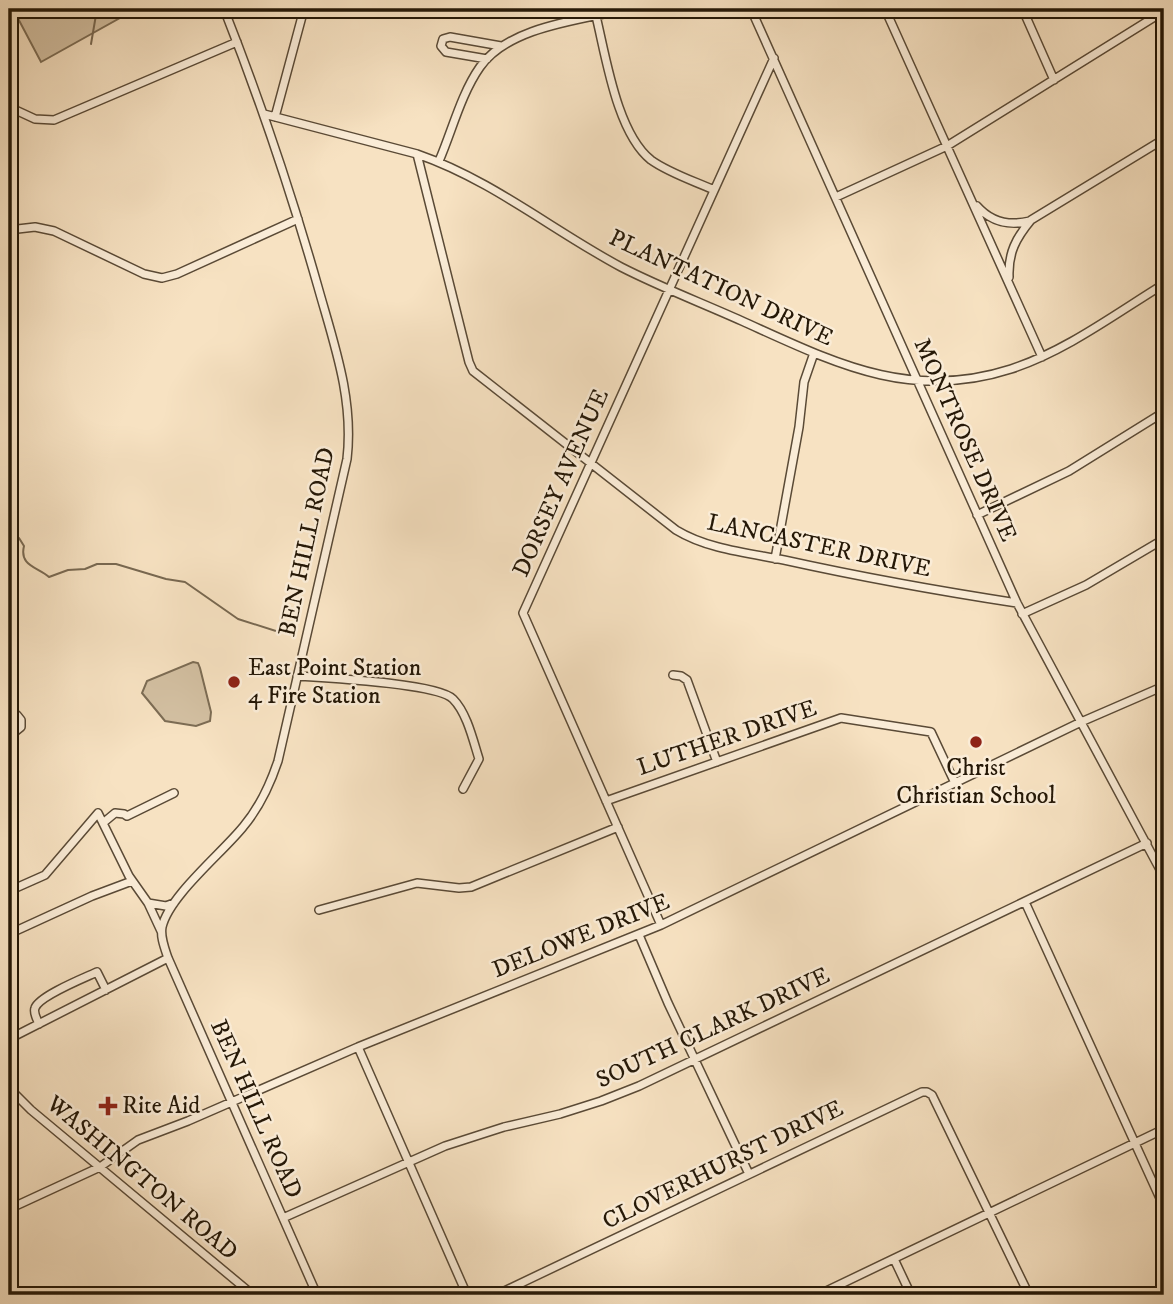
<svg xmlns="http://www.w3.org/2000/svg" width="1173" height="1304" font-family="'IM FELL DW Pica',serif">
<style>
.green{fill:#d3c0a2;stroke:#7c6c54;stroke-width:2}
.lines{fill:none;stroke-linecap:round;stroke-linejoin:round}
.stream{stroke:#786851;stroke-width:2}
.minor-casing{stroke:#5a4a36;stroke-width:10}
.minor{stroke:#faecd7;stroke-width:7}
.poi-dot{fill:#8f2418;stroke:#faecd7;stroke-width:2.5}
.labels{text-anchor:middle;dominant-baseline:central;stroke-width:5;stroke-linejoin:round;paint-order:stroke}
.street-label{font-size:24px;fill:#251807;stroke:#faecd7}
.poi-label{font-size:24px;fill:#251807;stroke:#faecd7;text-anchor:start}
</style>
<rect width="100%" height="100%" fill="#f7e2c2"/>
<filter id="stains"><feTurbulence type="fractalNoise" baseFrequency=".00286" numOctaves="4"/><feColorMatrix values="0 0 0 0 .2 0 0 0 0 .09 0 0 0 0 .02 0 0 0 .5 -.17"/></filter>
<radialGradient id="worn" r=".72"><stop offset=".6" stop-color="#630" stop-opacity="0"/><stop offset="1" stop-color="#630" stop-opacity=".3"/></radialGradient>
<!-- green -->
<path class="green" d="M13,9H136L41,62Z
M193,662L198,663L200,668L211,712L210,721L196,726L165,721L142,693L147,681Z"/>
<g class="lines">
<!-- stream -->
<path class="stream" d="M91,44L97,9
M9,537L19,538L24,546C19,566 38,567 49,577L68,570L85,569L97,564H116L166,579L185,582L238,619L279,632"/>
<!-- minor casing -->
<g class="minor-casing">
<path id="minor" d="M224,9C260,100 291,192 318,287C334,344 354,399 347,459L278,761C270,785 260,807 243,827C222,853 169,896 162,927C160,937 165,949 168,958L317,1295
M751,9L1017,603L1164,877
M885,9L1042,357
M1023,10L1054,80
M596,16C606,57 617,133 651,160C669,173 694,181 714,190
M487,59L446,52L441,46L443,39L450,37L501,46
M9,107L35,119L54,120L237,42
M264,114L417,154C492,180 552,230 621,267C660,287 702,303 742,321C833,362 909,402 1011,369C1066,351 1115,314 1164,284
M275,117L304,9
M417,154L469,362L473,371L676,530C707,549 748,553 784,560C861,577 939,591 1017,603
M439,161C452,131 461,94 480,67C509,26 581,20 627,9
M836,197L947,146L1164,11
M977,206C991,222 1010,226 1030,221
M9,230L35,227L54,231L144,274L162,278L177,274L298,219
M1009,277C1008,253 1016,238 1031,220L1164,139
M977,515L1069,471L1164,412
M775,559L799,427L804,382L814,353
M1022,614L1086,585L1164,539
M673,675L681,676L687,680L717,762
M297,676C325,678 437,683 453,699C467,713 473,740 479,759L463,789
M9,712L17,715L21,720V727L16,731H9
M9,788L13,778
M606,801L841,718L931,732L955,783
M103,823L115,813L124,814L127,816L174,793
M9,891L45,875L98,813L129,876L148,903
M1025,902L1164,1207
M319,910L417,883L459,888L471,887L618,827
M661,925L523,613L774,58
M161,931L148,903L166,906L174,903
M9,934L92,896L132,881
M639,935L668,1003L749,1174
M39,1024C37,1019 33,1013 35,1008C39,996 84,978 97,972L106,990
M9,1039L168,958
M358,1047L467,1295
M9,1088L31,1110L253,1295
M9,1209L100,1167L138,1140L188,1121L358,1047L661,925L1081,722L1164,686
M283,1218L445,1146L504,1127L560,1114L601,1101L639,1086L1147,843
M894,1259L911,1295
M496,1295L922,1092H927L932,1095L1029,1295
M818,1295L1164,1129"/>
</g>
<!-- minor -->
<use href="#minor" class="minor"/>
</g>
<!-- markers -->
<g class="poi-dot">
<circle cx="234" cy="682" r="7"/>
<circle cx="976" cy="742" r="7"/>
<path d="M104.5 1095.5h7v7h7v7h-7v7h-7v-7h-7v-7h7z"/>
</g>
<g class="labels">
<!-- street labels -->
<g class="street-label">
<text transform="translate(721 288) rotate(25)">PLANTATION DRIVE</text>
<text transform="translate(965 440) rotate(66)">MONTROSE DRIVE</text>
<text transform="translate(561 483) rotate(-66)">DORSEY AVENUE</text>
<text transform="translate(307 542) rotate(-78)">BEN HILL ROAD</text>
<text transform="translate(819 546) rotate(12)">LANCASTER DRIVE</text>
<text transform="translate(727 738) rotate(-19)">LUTHER DRIVE</text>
<text transform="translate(581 936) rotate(-22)">DELOWE DRIVE</text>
<text transform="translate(713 1028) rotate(-25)">SOUTH CLARK DRIVE</text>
<text transform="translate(256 1109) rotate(66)">BEN HILL ROAD</text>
<text transform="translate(723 1165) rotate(-26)">CLOVERHURST DRIVE</text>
<text transform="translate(142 1178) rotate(40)">WASHINGTON ROAD</text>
</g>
<!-- poi labels -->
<g class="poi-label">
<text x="248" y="668">East Point Station<tspan x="248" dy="28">4 Fire Station</tspan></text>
<text x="976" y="768" text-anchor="middle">Christ<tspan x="976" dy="28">Christian School</tspan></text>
<text x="122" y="1106">Rite Aid</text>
</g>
</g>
<!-- margin -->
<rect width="1173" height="1304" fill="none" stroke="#f7e2c2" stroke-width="35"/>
<rect x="10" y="10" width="1152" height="1283" fill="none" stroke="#251807" stroke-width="3.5"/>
<rect x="18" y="18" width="1138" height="1269" fill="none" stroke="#251807" stroke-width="2"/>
<rect width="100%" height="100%" filter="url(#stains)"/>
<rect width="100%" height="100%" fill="url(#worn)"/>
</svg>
